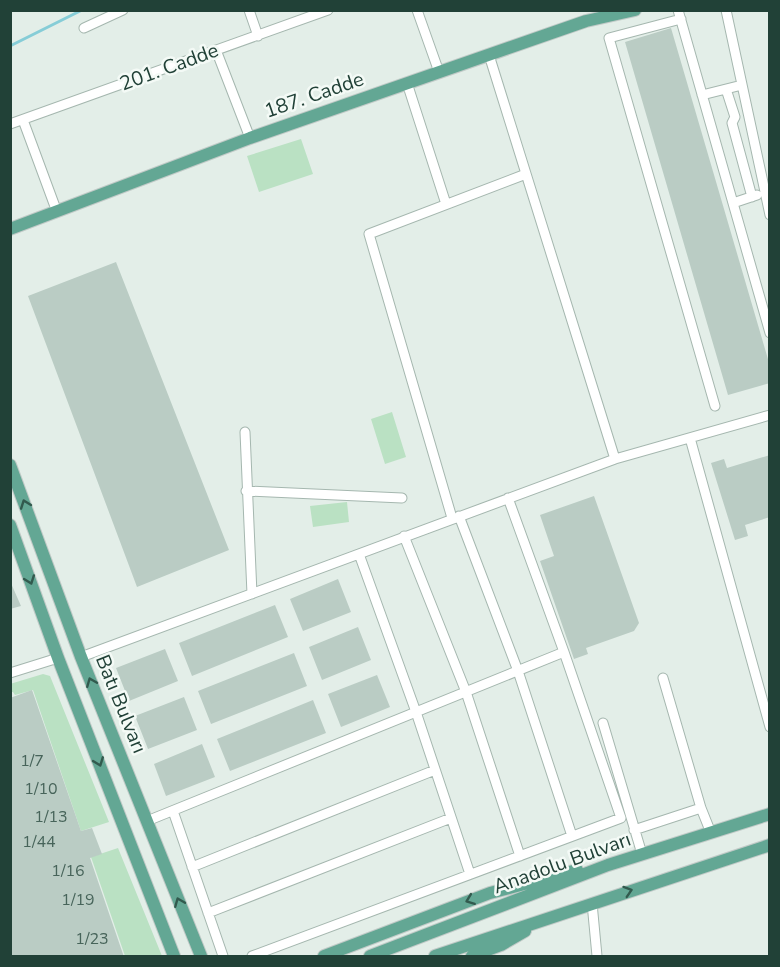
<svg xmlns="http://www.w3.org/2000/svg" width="780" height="967" font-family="'Nunito Sans',sans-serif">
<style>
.green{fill:#bae1c3}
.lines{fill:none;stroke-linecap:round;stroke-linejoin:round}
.stream{stroke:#86cdd7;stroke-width:3}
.building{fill:#baccc4}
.minor-casing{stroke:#a5b7af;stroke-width:11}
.major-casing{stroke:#c1cac7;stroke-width:14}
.minor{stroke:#fff;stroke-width:9}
.major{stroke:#63a794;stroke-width:12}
.oneway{stroke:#325a4e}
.labels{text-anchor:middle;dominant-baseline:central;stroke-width:5;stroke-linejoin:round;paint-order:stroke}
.number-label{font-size:16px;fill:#47645a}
.street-label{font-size:20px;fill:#214137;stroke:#f4faf6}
</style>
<rect width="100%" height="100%" fill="#e3eee8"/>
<!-- green -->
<path class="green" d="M301,139L313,174L259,192L247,156Z
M392,412L406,457L385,464L371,419Z
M347,502L349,522L313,527L310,506Z
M43,674L50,676L109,822L81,831L33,690L15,695L13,692H11L10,684Z
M118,848L162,956H125L91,857Z"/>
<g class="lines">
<!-- stream -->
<path class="stream" d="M10,46L82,10"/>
</g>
<!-- building -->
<path class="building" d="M671,28L770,366V383L728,395L625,42Z
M116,262L229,550L137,587L28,296Z
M770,455V517L745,525L748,536L735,540L711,463L724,459L727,468Z
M594,496L639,623L634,631L586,648L588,654L574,659L540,561L554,556L540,515Z
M338,579L351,612L303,631L290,599Z
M10,581L21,606L10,609Z
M275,605L288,637L192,676L179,643Z
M358,627L371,660L322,680L309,647Z
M165,649L178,681L129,701L116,668Z
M294,653L307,686L211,724L198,691Z
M377,675L390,707L341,727L328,694Z
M32,690L81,831L92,828L102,854L90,858L124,957H10V698Z
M184,697L197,730L148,749L135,716Z
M313,700L326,733L230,771L217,739Z
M202,744L215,777L166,796L154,764Z"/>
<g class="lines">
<!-- minor casing -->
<g class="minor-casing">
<path id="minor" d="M249,10L258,36
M417,10L439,72
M678,10L770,333
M726,10L770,215
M681,19L609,38L715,406
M84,28L123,10
M216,50L250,138
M489,55L615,459
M407,83L446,204
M742,85L726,89L735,117L732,123L752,197
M702,95L726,89
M23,120L57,212
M10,124L328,10
M733,203L757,195
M245,432L252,594
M690,438L770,727
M246,491L402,498
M459,516L518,671L572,836
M452,518L369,234L526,174
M404,536L466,692L520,856
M359,554L416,712L470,874
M81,657L615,459L770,415
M10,673L58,658
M663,678L701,808L711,833
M603,723L642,854
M173,811L223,956
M147,821L564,652
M634,830L701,808
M192,867L435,770
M592,903L597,956
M208,913L451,818
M252,956L621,818L564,652L508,498"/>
</g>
<!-- major casing -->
<g class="major-casing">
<path id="major" d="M10,229L250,138L586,21L635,10
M10,465L81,657L201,956
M10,525L58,658L174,956
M324,956L490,893L577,870
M370,956L608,865L770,814
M435,956L770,845
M472,956L501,945L525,931"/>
</g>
<!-- minor -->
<use href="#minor" class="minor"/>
<!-- major -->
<use href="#major" class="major"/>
</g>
<!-- one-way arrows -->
<defs><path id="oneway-chevron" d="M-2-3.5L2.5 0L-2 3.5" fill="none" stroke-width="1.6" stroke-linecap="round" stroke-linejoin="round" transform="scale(1.5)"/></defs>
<g class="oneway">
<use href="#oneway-chevron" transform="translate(25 504) rotate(-110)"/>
<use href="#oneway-chevron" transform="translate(30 580) rotate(70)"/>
<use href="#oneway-chevron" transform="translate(91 682) rotate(-112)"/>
<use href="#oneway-chevron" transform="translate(99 762) rotate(69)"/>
<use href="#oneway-chevron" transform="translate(628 891) rotate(-18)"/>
<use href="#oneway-chevron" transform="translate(470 900) rotate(159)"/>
<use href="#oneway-chevron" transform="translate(179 902) rotate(-112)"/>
</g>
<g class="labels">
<!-- number labels -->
<g class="number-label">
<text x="32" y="761">1/7</text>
<text x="41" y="789">1/10</text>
<text x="51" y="817">1/13</text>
<text x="39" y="842">1/44</text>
<text x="68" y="871">1/16</text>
<text x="78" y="900">1/19</text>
<text x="92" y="939">1/23</text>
</g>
<!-- street labels -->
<g class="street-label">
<text transform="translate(169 67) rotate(-20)">201. Cadde</text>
<text transform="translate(314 95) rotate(-19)">187. Cadde</text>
<text transform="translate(121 704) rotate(68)">Batı Bulvarı</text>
<text transform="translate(562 863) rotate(-20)">Anadolu Bulvarı</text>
</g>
</g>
<!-- border -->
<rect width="780" height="967" fill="none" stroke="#214137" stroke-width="24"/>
</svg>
